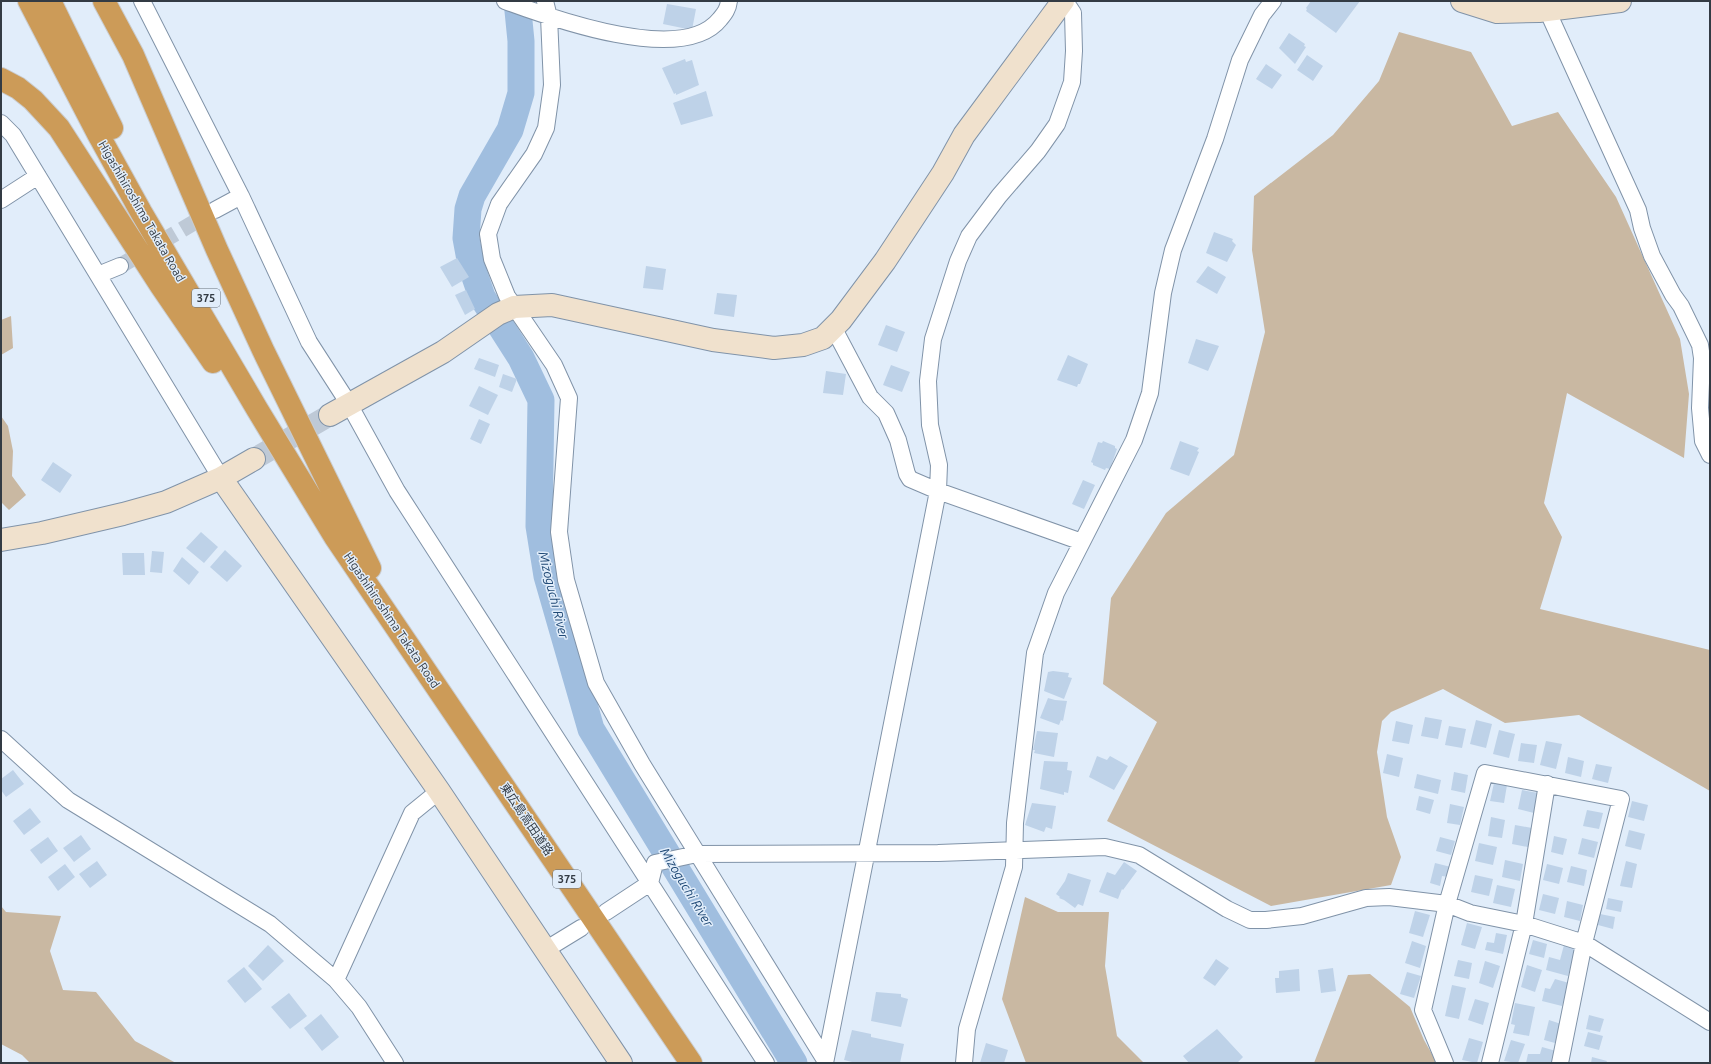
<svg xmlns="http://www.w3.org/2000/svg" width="1711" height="1064" font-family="Ubuntu,'Noto Sans JP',sans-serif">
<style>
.green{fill:#c9b8a2}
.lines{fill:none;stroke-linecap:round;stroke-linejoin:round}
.river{stroke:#a0bedf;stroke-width:27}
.building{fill:#bed2e8}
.street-tunnel{stroke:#bec9d6;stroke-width:16;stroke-dasharray:16 8;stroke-linecap:butt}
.secondary-tunnel{stroke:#bec9d6;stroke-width:22;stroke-dasharray:22 11;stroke-linecap:butt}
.street-casing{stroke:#8093a8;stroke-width:18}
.secondary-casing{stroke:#8093a8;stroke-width:24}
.highway-casing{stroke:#caccce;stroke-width:24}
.street{stroke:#fff;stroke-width:16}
.secondary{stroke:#f0e1cd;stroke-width:22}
.highway{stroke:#cc9b58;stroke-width:22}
.labels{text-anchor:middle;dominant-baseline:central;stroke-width:3;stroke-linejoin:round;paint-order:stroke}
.shield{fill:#e1edfa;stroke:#67707b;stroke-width:1}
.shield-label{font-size:11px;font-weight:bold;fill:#333b44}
.street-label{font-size:12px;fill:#333b44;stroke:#e1edfa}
.water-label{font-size:13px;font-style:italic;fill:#214a76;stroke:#e1edfa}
</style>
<rect width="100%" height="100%" fill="#e1edfa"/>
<!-- green -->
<path class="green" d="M1399,32L1471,52L1512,126L1558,112L1616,197L1680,339L1689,394L1684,458L1567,393L1544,503L1562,537L1540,609L1710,650V791L1579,715L1505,723L1443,689L1391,712L1382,721L1377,752L1387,817L1401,857L1391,885L1271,906L1107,821L1157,722L1103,684L1111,598L1166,513L1234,455L1265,332L1252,250L1254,196L1333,135L1379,81Z
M11,316L13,348L1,355V320Z
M1,416L8,426L13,451L12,476L26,495L9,510L1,502Z
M1025,897L1058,912H1109L1105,966L1117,1036L1144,1063H1026L1002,999Z
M1,906L6,912L61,916L50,951L63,990L96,992L135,1041L176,1063H30L22,1055L1,1044Z
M1370,974L1410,1007L1424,1040L1437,1063H1314L1348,975Z"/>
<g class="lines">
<!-- river -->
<path class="river" d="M517,1L521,41V93L510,130L472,196L468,209L466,238L471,265L482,297L521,358L541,400L539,526L547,576L591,729L794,1063"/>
</g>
<!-- building -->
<path class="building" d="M1311,1H1360L1336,33L1306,11L1307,9L1306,8Z
M667,4L696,9L692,30L663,24Z
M1289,33L1305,44L1304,46L1306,47L1295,64L1279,48Z
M1307,55L1323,66L1313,81L1297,70Z
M685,59L686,62L692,60L699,85L676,95V93L674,94L662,68Z
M1266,64L1282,75L1272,89L1256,79Z
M706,91L713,116L681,125L673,103Z
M1214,232L1233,239L1232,241L1236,245L1227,262L1206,253Z
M457,258L469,277L452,287L440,267Z
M646,266L666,269L663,290L643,288Z
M1208,266L1226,277L1217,294L1196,282Z
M466,290L475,309L465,315L455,295Z
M717,293L737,295L734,317L714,314Z
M886,325L905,332L897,352L878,345Z
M1196,339L1219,346L1208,371L1188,363Z
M1068,355L1088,364L1080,384H1078L1077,387L1057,380Z
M479,358L499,365L495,377L474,369Z
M891,365L910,372L902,392L883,385Z
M826,371L846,374L843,395L823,393Z
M503,374L517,379L512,392L499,387Z
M479,386L498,395L488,415L469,406Z
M479,419L490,424L481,444L470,439Z
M1103,441L1115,446V448L1117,449L1110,469L1106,468L1105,470L1093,465V463L1091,462L1098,442L1102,443Z
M1180,441L1199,448L1197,451L1199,452L1189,476L1170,469Z
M53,462L72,475L60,493L41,480Z
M1083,480L1095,485L1084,509L1072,504Z
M201,532L218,547L204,563L186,548Z
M225,550L242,566L227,582L210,567Z
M152,551L164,552L162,573L150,572Z
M122,553H144L145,575H123Z
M182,557L199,572L189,585L173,571Z
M1053,671L1069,673L1068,677L1072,678L1064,699L1044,691L1048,672Z
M1048,698L1055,700L1067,701L1063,721L1061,720L1059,725L1040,718Z
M1425,717L1442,720L1438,739L1421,736Z
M1476,720L1492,724L1486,748L1470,744Z
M1396,721L1413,725L1409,744L1392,741Z
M1449,726L1466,729L1462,748L1445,745Z
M1499,730L1515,734L1509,758L1493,754Z
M1037,731L1058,733L1054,757L1034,753L1035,750H1033Z
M1546,741L1562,744L1556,769L1540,765Z
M1521,743L1537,745L1534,763L1518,761Z
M1387,754L1403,758L1399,777L1383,773Z
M1097,756L1107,760L1110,756L1128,766L1114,790L1089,777Z
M1568,757L1584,761L1581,777L1565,773Z
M1044,761L1068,762L1067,770L1072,771L1068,793L1064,792V795L1040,789Z
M1596,764L1612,767L1608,783L1592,779Z
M13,770L24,784L6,797L1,790V779Z
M1454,772L1468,775L1465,793L1451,790Z
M1417,774L1441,780L1438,794L1414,788Z
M1494,783L1507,785L1504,803L1490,801Z
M1522,790L1538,793L1534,813L1518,809Z
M1419,796L1434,800L1430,814L1416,810Z
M1632,801L1648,805L1644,821L1628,817Z
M1032,803L1056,806L1052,829L1046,827L1044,832L1025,825Z
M1450,804L1464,807L1460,825L1447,823Z
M30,808L41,822L24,835L13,821Z
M1587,810L1603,813L1599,829L1583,826Z
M1491,817L1505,820L1502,838L1488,836Z
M1515,825L1532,828L1528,847L1512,844Z
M1629,830L1645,834L1641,850L1625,846Z
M81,835L91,849L74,862L63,848Z
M1554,836L1567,839L1563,855L1551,852Z
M48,837L58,851L41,864L30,850Z
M1440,837L1455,841L1451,855L1436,851Z
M1582,838L1598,842L1594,858L1578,854Z
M1479,843L1497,847L1493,865L1475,861Z
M1505,860L1523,864L1520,881L1502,877Z
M97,861L107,875L90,888L79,874Z
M1626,861L1637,864L1632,888L1620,886Z
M1124,862L1137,871L1123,890L1122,889L1118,899L1099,892L1107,872L1115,875Z
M1435,863L1451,867L1449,877L1442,876L1440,886L1430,883Z
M65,864L75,877L58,891L48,877Z
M1547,864L1563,868L1559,884L1543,880Z
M1571,866L1587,870L1584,886L1567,882Z
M1068,873L1091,880L1083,906L1078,904L1075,908L1064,900L1059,898L1060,897L1056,894L1065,881Z
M1475,875L1493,879L1489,896L1471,892Z
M1497,885L1515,889L1511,907L1493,903Z
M1543,894L1559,898L1555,914L1539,910Z
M1608,898L1623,901L1621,912L1606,909Z
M1567,901L1583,905L1580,921L1564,917Z
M1415,911L1430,915L1423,937L1409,933Z
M1600,914L1615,917L1613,929L1598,925Z
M1467,923L1482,927L1475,949L1461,945Z
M1496,933L1507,935L1503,954L1485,950L1487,942L1494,943Z
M1533,940L1547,944L1544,958L1529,954Z
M1412,941L1426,946L1420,968L1405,963Z
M268,945L284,961L263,981L248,966Z
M1564,945L1576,948L1568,976L1546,970L1549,957L1560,960Z
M1216,959L1229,968L1215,986L1203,978Z
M1458,960L1472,963L1469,979L1454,976Z
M1485,961L1500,966L1493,988L1479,983Z
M1527,965L1542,970L1535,992L1521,987Z
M244,967L262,989L245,1003L227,981Z
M1333,968L1336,991L1321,993L1318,970Z
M1299,969L1300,991L1276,993L1275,978H1279V971Z
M1407,972L1421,976L1414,998L1400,994Z
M1555,979L1569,983L1562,1006L1542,1001L1545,988L1550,989Z
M1452,985L1466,988L1459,1019L1445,1016Z
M876,992L901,994V997L908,999L901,1027L871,1021Z
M289,993L307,1016L290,1029L271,1007Z
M1475,999L1489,1003L1483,1025L1468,1020Z
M1515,1003L1535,1007L1529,1036L1513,1033L1515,1025L1511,1024Z
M321,1014L339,1037L322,1051L304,1028Z
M1589,1015L1604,1019L1600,1032L1586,1029Z
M1549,1020L1561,1024L1555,1043L1544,1040Z
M1217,1029L1243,1057L1237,1063H1189L1183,1056Z
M852,1030L871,1034V1037L904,1044L900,1063H852V1062L844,1060Z
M1588,1032L1603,1036L1599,1050L1584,1046Z
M1469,1038L1483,1042L1477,1063L1462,1060Z
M1511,1040L1525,1044L1518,1063L1504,1061Z
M986,1043L1008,1050L1004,1063H980Z
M1542,1047L1556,1051L1552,1063H1526L1528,1054H1540Z
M1592,1057L1607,1061L1606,1063H1591Z"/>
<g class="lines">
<!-- street-tunnel -->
<path class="street-tunnel" d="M120,266L212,212"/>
<!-- secondary-tunnel -->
<path class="secondary-tunnel" d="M254,459L330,415"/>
<!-- street casing -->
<g class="street-casing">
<path id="street" d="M142,1L241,196L309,342L349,404L397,491L766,1063
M505,1C551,18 683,66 720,19C725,13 728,9 729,1
M545,1L549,17L552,85L546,128L534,154L499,204L488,234L492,259L507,296L554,365L569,398L559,532L566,580L596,683L642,764L825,1060
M1547,10L1638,210L1642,228L1652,256L1673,295L1681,306L1700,345L1702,358L1700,408L1703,441L1710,455
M1,123L13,135L221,478
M1,200L38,176
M215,210L241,196
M98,275L120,266
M833,327L870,397L886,413L898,440L907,474L910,479L938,491L1082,542
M1,739L68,800L270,924L336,980L359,1007L395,1063
M606,912L650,883L655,863L697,854L938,853L1105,847L1139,855L1227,909L1250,920H1266L1302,916L1366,898L1389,897L1447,904L1470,913L1524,924L1584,943L1710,1022
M545,950L581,928
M336,980L412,813L439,791
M825,1063L938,491L939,465L930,425L928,381L933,339L958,261L969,236L999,196L1038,151L1057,124L1072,82L1074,51L1073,13L1065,1
M964,1063L967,1029L1014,867L1015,823L1035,653L1056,593L1134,440L1150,393L1163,293L1173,250L1215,139L1240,60L1262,15L1273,1
M1445,1063L1423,1010L1447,904L1485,773L1621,799L1584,943L1560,1063
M1490,1063L1524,924L1547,784"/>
</g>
<!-- secondary casing -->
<g class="secondary-casing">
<path id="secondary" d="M1462,1L1497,12L1539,11L1620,1
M330,415L443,352L498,314L514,307L552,305L713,340L774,348L803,345L823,338L841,320L885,261L943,173L964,135L1063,1
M221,478L439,791L621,1063
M1,540L42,533L123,514L166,502L221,478L254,459"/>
</g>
<!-- highway casing -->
<g class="highway-casing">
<path id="highway" d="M29,1L98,134L141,212L257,409L335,537L691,1063
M50,1L112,128
M104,1L133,55L217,250L263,350L370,568
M1,79L18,88L33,100L59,128L161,286L213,362"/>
</g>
<!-- street -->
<use href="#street" class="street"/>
<!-- secondary -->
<use href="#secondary" class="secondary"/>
<!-- highway -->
<use href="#highway" class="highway"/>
</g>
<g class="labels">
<!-- shield labels -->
<g class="shield">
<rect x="192" y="289" width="28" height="18" rx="3"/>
<rect x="553" y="870" width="28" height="18" rx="3"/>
</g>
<g class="shield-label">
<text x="206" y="298">375</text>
<text x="567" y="879">375</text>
</g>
<!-- street labels -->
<g class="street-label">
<text transform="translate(142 211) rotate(60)">Higashihiroshima Takata Road</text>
<text transform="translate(392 620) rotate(56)">Higashihiroshima Takata Road</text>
<text transform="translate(527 819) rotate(56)">東広島高田道路</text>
</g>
<!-- water labels -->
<g class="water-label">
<text transform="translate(554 595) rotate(76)">Mizoguchi River</text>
<text transform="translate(687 887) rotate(59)">Mizoguchi River</text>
</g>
</g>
<!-- border -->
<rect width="1711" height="1064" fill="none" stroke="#333b44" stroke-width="4"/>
</svg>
